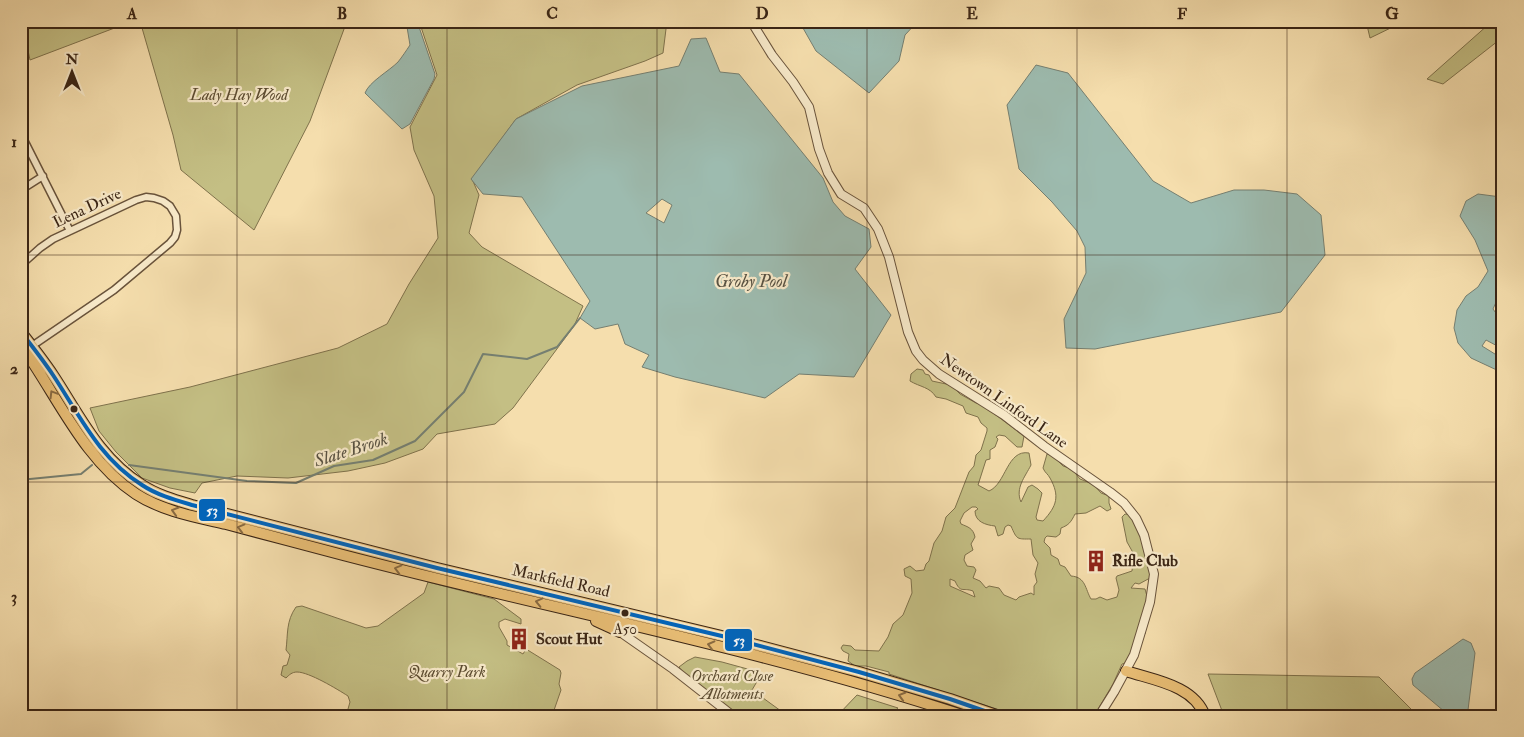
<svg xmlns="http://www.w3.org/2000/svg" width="1524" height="737" font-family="'IM FELL Double Pica',serif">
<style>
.green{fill:#c4bf84;stroke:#7f724c;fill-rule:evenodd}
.water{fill:#9dbbaf;stroke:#757f71;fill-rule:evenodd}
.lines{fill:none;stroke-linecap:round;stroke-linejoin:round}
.stream{stroke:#757f71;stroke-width:2}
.minor-casing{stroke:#69533b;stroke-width:9}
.tertiary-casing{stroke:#69533b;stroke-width:10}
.trunk-casing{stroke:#3a2515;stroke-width:12}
.minor{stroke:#f8eaca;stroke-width:6}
.tertiary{stroke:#f8eaca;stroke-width:8}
.trunk{stroke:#eabf76;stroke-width:10}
.bus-1-casing{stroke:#f8eaca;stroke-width:8}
.bus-1{stroke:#0065bd;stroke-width:4}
.oneway{stroke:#896a41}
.grid{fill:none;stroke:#3a2515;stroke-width:1;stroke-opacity:0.55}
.bus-dot{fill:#3a2515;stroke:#f8eaca;stroke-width:2}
.labels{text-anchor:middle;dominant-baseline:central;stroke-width:4.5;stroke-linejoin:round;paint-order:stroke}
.bus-label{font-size:15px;fill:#3a2515;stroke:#f8eaca}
.park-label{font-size:16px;font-style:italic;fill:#5c4c31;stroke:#f8eaca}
.street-label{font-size:16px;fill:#3a2515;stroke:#f8eaca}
.poi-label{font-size:16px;font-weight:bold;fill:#3a2515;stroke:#f8eaca;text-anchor:start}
.water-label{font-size:18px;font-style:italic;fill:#585243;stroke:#f8eaca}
.line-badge{stroke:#f8eaca;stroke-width:2}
.badge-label{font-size:14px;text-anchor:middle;font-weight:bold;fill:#fff}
.neatline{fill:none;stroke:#3a2515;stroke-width:2}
.grid-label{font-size:16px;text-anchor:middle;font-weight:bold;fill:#3a2515}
</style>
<rect width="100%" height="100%" fill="#f5dead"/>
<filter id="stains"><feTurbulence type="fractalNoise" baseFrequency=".004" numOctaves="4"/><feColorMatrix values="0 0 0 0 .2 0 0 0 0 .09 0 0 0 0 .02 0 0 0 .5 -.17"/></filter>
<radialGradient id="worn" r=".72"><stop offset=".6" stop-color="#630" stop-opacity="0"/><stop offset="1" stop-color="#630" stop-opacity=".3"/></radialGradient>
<!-- green -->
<path class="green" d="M22,21H133L30,60Z
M140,21H347L310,121L254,230L181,170L173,135Z
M419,21H667L663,53L645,61L577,85L516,119L472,179L479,195L469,233L482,247L583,306L574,326L513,408L495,424L437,434L423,449L385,463L348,471L288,478L237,476L202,483L195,493L170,488L142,478L116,452L99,431L90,408L190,387L338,348L387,324L409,284L438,238L434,196L414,150L410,127L437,75Z
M1366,21H1405L1370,38Z
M1488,21H1503V37L1443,84L1427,79L1489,24Z
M917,369L923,370L925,374L929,375L932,381L951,385L960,394L976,403L981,404L1024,436L1022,447H1017L1005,436L999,435L996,437L998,439L995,447L990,450V459L986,460L978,485L989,491C1006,484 1007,449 1029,453L1031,465C1025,477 1015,488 1021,502L1028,487L1032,485L1038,489L1042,493L1036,517L1037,520L1043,521C1057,506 1060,496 1050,478C1048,474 1045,473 1043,468L1047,454L1052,455L1063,466L1072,469L1080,479L1093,484L1101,493L1109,496V503L1111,509L1107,511L1100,506L1086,513L1075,514C1071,522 1069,525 1061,528L1060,534L1056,537L1047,536L1045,538L1044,542L1050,548L1051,555L1058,559L1060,565L1065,567L1071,576C1086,577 1085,589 1091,599H1096L1100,597L1107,600L1117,597L1119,590L1116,578L1117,576L1132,571L1133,562L1136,558L1127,542L1122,517L1125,514L1133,515C1142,534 1149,556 1150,578L1139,584L1135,583L1131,588L1145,589C1150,603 1146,619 1145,634L1139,635C1134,643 1131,647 1133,656L1126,663L1122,664L1113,684L1094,716H1018L889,674V672L866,666H855L848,661L849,654L843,651L841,648L843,645L851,646L855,650L879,651L888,637L893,624L903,615L912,593L911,579L905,576L904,569L910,566L916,571L924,570L926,564L929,561L934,543L942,531L946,517L955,508L969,472L974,466L976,455L981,450L987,431V428L981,423L978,417L966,413L963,406L946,399L936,397C930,387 920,387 910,381L911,374ZM972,507H976L978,509L975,511C975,522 986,525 995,526L998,536L1003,534L1005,527L1008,525L1011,526C1017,540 1017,539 1031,539L1033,555L1038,563L1035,574L1037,582L1034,586V595L1031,593L1019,597L1016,600L1004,595L999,588L989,586L986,588L980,581L973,578L976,570L974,567L967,566L964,560L965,555L973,550L971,544L975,537C973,528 968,527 961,524L960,521L964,513ZM950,579L955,581C961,594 962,587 973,591L975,597L950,586Z
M428,582L494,599L521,619V624L505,619L499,622V627L507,641V645L523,654L526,649L560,670L561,673L559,684L561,690L552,716H346L350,702L348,696C337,689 309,672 297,672C292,672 289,675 286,678L281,675L283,666L287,665L290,655L286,650C288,634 286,621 296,607L302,606L366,628L378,626L424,593Z
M695,657L722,662L762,673L752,690L781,711L778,716H739L682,671L679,667L687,661Z
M1208,674L1379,677L1418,716H1224Z
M857,695L898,708L889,716H837Z"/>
<!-- water -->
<path class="water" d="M409,21H417L435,74L434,79L410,124L402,129L365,93C369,82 389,71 398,62C402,57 406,51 410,45L407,27Z
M799,21H918L905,35L899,61L869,93L816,51Z
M706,38L720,72L739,74L823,178L833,202L845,216L869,229L871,247L855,269L891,315L854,377L799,374L765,398L675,377L642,367L649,355L625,344L618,324L595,329L580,318L590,301L522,197L483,194L471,179L516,119L582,86L679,66L691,39ZM662,199L672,205L664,223L646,213Z
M1036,65L1068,73L1153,181L1191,203L1234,190H1264L1297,194L1321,215L1325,255L1281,312L1095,349L1066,348L1064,319L1086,273L1085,247L1077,231L1052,202L1019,169L1007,105Z
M1478,194L1501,197L1503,200V295L1497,300L1493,309L1503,323V349L1486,340L1482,346L1503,359V372H1501L1471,358L1458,343L1454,328L1457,310L1466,296L1478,287L1488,271L1475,240L1460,216L1466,201Z
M1463,639L1471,643L1475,653L1468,710L1463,716L1445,712L1413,685L1412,679L1415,673Z"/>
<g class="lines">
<!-- stream -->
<path class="stream" d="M129,465L247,481L296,483L334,466L373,460L415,441L464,392L483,354L527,359L557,347L580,318
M21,479H30L81,474L92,465"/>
<!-- minor casing -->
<g class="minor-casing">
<path id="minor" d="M21,134L70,231
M21,190L43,176
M21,265L40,248L53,239L136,200L146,197L154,198L163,201L170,206L176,216L177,230L175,237L170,243L114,290L32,346"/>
</g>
<!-- tertiary casing -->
<g class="tertiary-casing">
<path id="tertiary" d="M751,21L772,55L793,82L809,107L819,149L828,173L841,194L864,208L878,229L889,257L908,332L916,351L923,360L939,374L1004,415L1044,446L1110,492L1124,503L1136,518L1144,535L1154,574L1150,602L1134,655L1114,692L1099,716
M620,632L673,669L733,716"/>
</g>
<!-- trunk casing -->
<g class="trunk-casing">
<path id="trunk" d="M21,332C32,346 43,360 53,375C80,416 99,458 142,485C157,495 175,500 192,505L437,568L726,637L859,672L950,699L999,716
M21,345C57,395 83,459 136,494C162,511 196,517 226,524C265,534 304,545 343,555C550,609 762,649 965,716
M596,621L620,632
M1126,671C1153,680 1194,685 1205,716"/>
</g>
<!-- minor -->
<use href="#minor" class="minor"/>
<!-- tertiary -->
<use href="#tertiary" class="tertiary"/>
<!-- trunk -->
<use href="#trunk" class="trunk"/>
<!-- bus-1 casing -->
<g class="bus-1-casing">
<path id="bus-1" d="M21,332C32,346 43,360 53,375C80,416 99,458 142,485C157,495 175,500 192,505L437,568L726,637L859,672L950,699L999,716"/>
</g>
<!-- bus-1 -->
<use href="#bus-1" class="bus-1"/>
</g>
<!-- one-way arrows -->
<defs><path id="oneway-chevron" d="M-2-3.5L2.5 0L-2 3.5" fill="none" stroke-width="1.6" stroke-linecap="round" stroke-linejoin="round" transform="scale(1.25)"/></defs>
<g class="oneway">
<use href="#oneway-chevron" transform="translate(53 394) rotate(-121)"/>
<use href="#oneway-chevron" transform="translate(175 511) rotate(-163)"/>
<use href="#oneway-chevron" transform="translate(241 528) rotate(-165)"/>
<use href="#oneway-chevron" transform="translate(398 569) rotate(-165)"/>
<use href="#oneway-chevron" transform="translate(539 602) rotate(-167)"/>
<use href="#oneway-chevron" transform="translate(711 645) rotate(-166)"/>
<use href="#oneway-chevron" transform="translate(902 696) rotate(-164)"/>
</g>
<!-- grid -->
<path class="grid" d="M237,21V716M447,21V716M657,21V716M867,21V716M1077,21V716M1287,21V716M21,255H1503M21,482H1503"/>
<!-- icons -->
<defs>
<g id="building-bare" transform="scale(1.725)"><path d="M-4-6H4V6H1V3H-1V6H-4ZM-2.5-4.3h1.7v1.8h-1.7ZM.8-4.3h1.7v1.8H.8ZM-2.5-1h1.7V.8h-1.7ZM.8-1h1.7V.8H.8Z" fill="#8f2418" stroke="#f8eaca" stroke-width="2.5" paint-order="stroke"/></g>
</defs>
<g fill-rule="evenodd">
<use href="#building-bare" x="1096" y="561"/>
<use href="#building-bare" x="519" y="639"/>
</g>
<!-- markers -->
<g class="bus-dot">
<circle cx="74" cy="409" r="4.5"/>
<circle cx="625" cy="613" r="4.5"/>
</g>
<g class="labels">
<!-- bus labels -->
<g class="bus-label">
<text x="625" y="629">A50</text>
</g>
<!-- park labels -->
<g class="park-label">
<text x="239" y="95">Lady Hay Wood</text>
<text x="447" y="672">Quarry Park</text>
<text x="732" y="676">Orchard Close<tspan x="732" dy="18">Allotments</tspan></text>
</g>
<!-- street labels -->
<g class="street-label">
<text transform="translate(87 208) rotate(-25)">Lena Drive</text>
<text transform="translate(1004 401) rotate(35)">Newtown Linford Lane</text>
<text transform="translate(561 581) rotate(13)">Markfield Road</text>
</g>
<!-- poi labels -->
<g class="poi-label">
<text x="1112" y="561">Rifle Club</text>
<text x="536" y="639">Scout Hut</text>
</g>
<!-- water labels -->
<g class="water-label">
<text x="751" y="281">Groby Pool</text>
<text transform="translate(351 450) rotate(-18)">Slate Brook</text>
</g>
</g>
<g class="line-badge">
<rect x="198" y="498" width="28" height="24" rx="5" fill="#0065bd"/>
<rect x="724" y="628" width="29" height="24" rx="5" fill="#0065bd"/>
</g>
<g class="badge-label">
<text x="212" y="515">53</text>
<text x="739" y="645">53</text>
</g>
<!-- margin -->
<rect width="1524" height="737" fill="none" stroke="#f5dead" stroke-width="55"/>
<!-- north arrow -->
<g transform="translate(72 72)" stroke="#f8eaca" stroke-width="4" paint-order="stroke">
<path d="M0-4L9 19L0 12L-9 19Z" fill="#3a2515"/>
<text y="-8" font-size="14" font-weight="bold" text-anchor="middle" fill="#3a2515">N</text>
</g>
<rect x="28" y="28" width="1468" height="682" class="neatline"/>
<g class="grid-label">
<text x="132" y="19">A</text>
<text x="342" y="19">B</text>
<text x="552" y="19">C</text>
<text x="762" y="19">D</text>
<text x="972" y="19">E</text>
<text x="1182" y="19">F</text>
<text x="1392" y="19">G</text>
<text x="14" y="147">1</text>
<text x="14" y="374">2</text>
<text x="14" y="602">3</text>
</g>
<rect width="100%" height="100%" filter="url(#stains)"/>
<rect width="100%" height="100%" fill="url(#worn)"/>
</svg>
